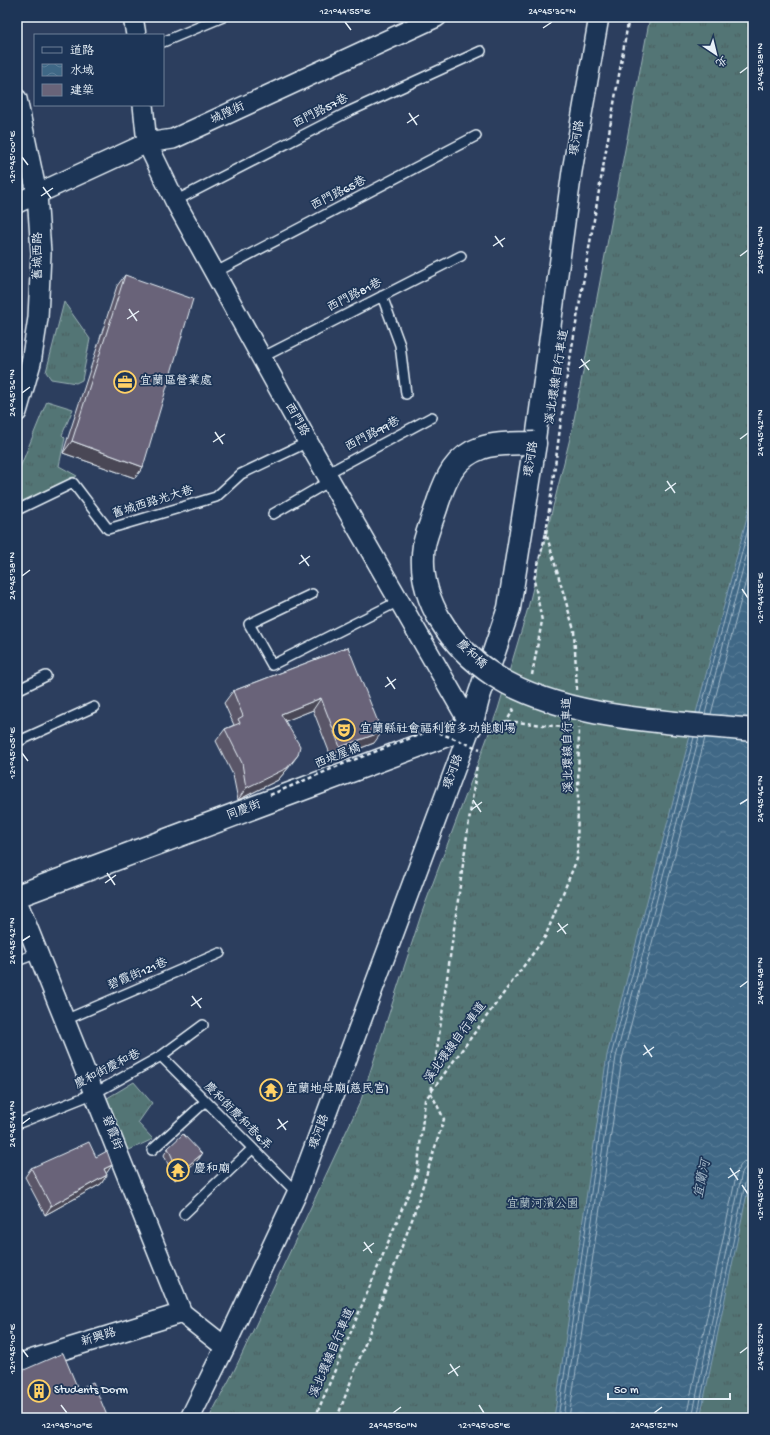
<svg xmlns="http://www.w3.org/2000/svg" width="770" height="1435" font-family="'Gochi Hand','LXGW WenKai TC',sans-serif">
<style>
.grass{fill:url(#grass-tufts);stroke:#9db3b6}
.water{fill:url(#water-waves);stroke:#839fb4}
.lines{fill:none;stroke-linecap:round;stroke-linejoin:round}
.shore{stroke:#a4baca;stroke-width:1}
.lane-casing{stroke:#e8f1f8;stroke-width:12}
.street-casing{stroke:#e8f1f8;stroke-width:22}
.secondary-casing{stroke:#e8f1f8;stroke-width:25}
.path{stroke:#e8f1f8;stroke-width:2.5;stroke-dasharray:4 3;stroke-linecap:butt}
.lane{stroke:#1d3557;stroke-width:9}
.street{stroke:#1d3557;stroke-width:19}
.secondary{stroke:#1d3557;stroke-width:22}
.secondary-bridge-casing{stroke:#e8f1f8;stroke-width:25;stroke-linecap:butt}
.path-bridge{stroke:#e8f1f8;stroke-width:2.5;stroke-dasharray:4 3;stroke-linecap:butt}
.secondary-bridge{stroke:#1d3557;stroke-width:22}
.wall{fill:#5a5668;stroke:#e8f1f8}
.shaded-wall{fill:#4a4655;stroke:#e8f1f8}
.building{fill:#696479;stroke:#e8f1f8}
.ticks{fill:none;stroke:#e8f1f8;stroke-width:1.5}
.labels{text-anchor:middle;dominant-baseline:central;stroke-width:3.5;stroke-linejoin:round;paint-order:stroke}
.street-label{font-size:12px;fill:#e8f1f8;stroke:#1d3557}
.poi-label{font-size:12px;fill:#e8f1f8;stroke:#1d3557;text-anchor:start}
.park-label{font-size:12px;fill:#b4c6ca;stroke:#1d3557}
.water-label{font-size:13px;font-style:italic;fill:#adc1d0;stroke:#1d3557}
.neatline{fill:none;stroke:#e8f1f8;stroke-width:1.5}
.ticks-label{font-size:10px;text-anchor:middle;fill:#e8f1f8}
</style>
<defs>
<pattern id="grass-tufts" width="24" height="20" patternUnits="userSpaceOnUse"><rect width="24" height="20" fill="#527575"/><path d="M3 7l-1-3M5 7V3M7 7l1-3M15 17l-1-3M17 17v-4M19 17l1-3" fill="none" stroke="#4c5e60"/></pattern>
<pattern id="water-waves" width="16" height="10" patternUnits="userSpaceOnUse"><rect width="16" height="10" fill="#3f6886"/><path d="M0 5q4-4 8 0t8 0" fill="none" stroke="#5b7e98"/></pattern>
</defs>
<rect width="100%" height="100%" fill="#2c3e5e"/>
<filter id="ink" filterUnits="userSpaceOnUse"><feTurbulence type="fractalNoise" baseFrequency=".025" numOctaves="2"/><feDisplacementMap in="SourceGraphic" scale="8" xChannelSelector="R" yChannelSelector="G"/><feConvolveMatrix kernelMatrix="1 2 1 2 8 2 1 2 1" color-interpolation-filters="sRGB"/></filter>
<g filter="url(#ink)">
<!-- grass -->
<path class="grass" d="M650,17H753V1418H209L235,1369L361,1100L421,915L498,709L528,608L572,430Z
M64,302L90,339L82,380L76,383L51,379L46,372Z
M47,401L73,409L62,435L65,438L59,466L77,476L17,505V475Z
M134,1082L152,1103L138,1123L153,1139L127,1151L104,1100Z"/>
<!-- water -->
<path class="water" d="M753,494V1165L700,1418H554L607,1055Z"/>
<g class="lines">
<!-- shore -->
<path class="shore" d="M700,713L753,510
M705,714L753,530
M711,714L753,554
M558,1418L611,1056L694,737
M563,1418L616,1057L699,737
M569,1418L622,1059L705,738
M686,1418L737,1171L743,1162L753,1159
M692,1418L742,1172L746,1167L753,1165
M697,1418L747,1174L749,1171L753,1170"/>
<!-- lane casing -->
<g class="lane-casing">
<path id="lane" d="M163,42L223,17
M175,201L348,112L481,51
M214,273L476,136
M382,296L400,345L406,394
M261,358L461,256
M326,474L432,417
M17,510L73,483L108,529L216,497L241,474L308,442
M273,514L330,481
M312,594L249,624L272,665L399,601
M17,690L46,676
M17,742L94,707
M17,961L38,953
M65,1020L220,953
M161,1056L297,1193
M17,1124L95,1093L161,1056L203,1025
M152,1150L205,1102
M184,1214L252,1149"/>
</g>
<!-- street casing -->
<g class="street-casing">
<path id="street" d="M133,17L136,35
M17,99L37,194L41,253L38,318L31,363L17,412
M143,105L147,143L175,201L308,442L471,726L297,1193L225,1347L190,1418
M17,203L147,143L173,139L437,17
M535,443L572,171L599,17
M17,901L182,1313L225,1347
M17,1364L182,1313"/>
</g>
<!-- secondary casing -->
<g class="secondary-casing">
<path id="secondary" d="M17,896L471,726L478,699L509,608L535,443"/>
</g>
<!-- path -->
<path class="path" d="M532,675L542,621L534,580L546,533
M577,690L574,630L546,533L567,376L629,17
M490,726L507,721L514,708
M315,1418L417,1173L425,1100L545,937L577,859L579,727
M337,1418L413,1217L444,1119L431,1093L477,764"/>
<!-- lane -->
<use href="#lane" class="lane"/>
<!-- street -->
<use href="#street" class="street"/>
<!-- secondary -->
<use href="#secondary" class="secondary"/>
<!-- secondary-bridge casing -->
<g class="secondary-bridge-casing">
<path id="secondary-bridge" d="M535,443C517,444 497,442 481,448C455,457 446,478 438,502C434,516 427,531 424,545C416,599 452,648 495,676C564,720 673,722 753,730"/>
</g>
<!-- path-bridge -->
<path class="path-bridge" d="M507,721L572,728
M270,795L343,764L432,730L480,749"/>
<!-- secondary-bridge -->
<use href="#secondary-bridge" class="secondary-bridge"/>
</g>
<!-- wall -->
<path class="wall" d="M125,275L143,467L135,478L63,453L117,286Z
M348,647L374,743L332,759L313,710L285,721L290,766L278,780L238,800L233,775L216,741L225,729L234,725L224,703L233,691Z
M168,1148L202,1154L198,1160L175,1180L164,1155Z
M96,1157L112,1165L106,1173L107,1175L101,1184L45,1215L25,1177L31,1168Z"/>
<!-- shaded-wall -->
<path class="shaded-wall" d="M72,441L143,467L135,478L63,453Z
M321,698L313,710L273,726L281,714Z
M382,732L374,743L332,759L340,747Z
M298,755L290,766L278,780L238,800L246,788Z
M202,1154L198,1160L175,1180L179,1173Z
M112,1165L106,1174L104,1169Z
M107,1175L101,1184L45,1215L51,1206Z"/>
<!-- building -->
<path class="building" d="M125,275L193,299L143,467L72,441Z
M348,647L382,732L340,747L321,698L281,714L300,746L298,755L287,768L246,788L242,763L225,729L240,723L238,719L243,716L233,691Z
M183,1134L202,1154L179,1173L168,1148Z
M89,1142L96,1157L107,1151L112,1165L104,1169L107,1175L51,1206L31,1168Z
M63,1353L78,1389L93,1382L108,1418H17V1373Z"/>
</g>
<!-- ticks -->
<path class="ticks" d="M345,22L351,30M543,28L552,22M740,73L748,67M409,113L417,125M407,123L419,115M22,157L28,165M43,187L51,198M41,196L53,188M495,236L503,247M493,246L505,238M740,256L748,250M129,309L137,321M127,319L139,311M581,359L589,370M579,368L590,360M22,393L30,387M215,432L223,444M740,439L748,433M213,442L225,434M667,481L675,493M665,491L676,483M301,555L309,566M299,564L310,556M22,576L30,570M742,589L748,598M387,677L395,689M385,687L396,679M22,753L28,761M473,800L481,812M740,804L748,799M471,810L482,802M107,873L115,885M105,883L116,875M558,923L566,934M557,932L568,924M22,941L30,936M740,987L748,981M192,996L201,1008M191,1006L202,998M644,1045L652,1057M643,1055L654,1047M278,1119L286,1130M22,1124L30,1118M277,1129L288,1121M730,1168L738,1180M728,1178L740,1170M742,1185L748,1194M364,1242L372,1253M363,1251L374,1243M22,1349L28,1357M740,1353L748,1347M450,1364L458,1376M448,1374L460,1366M61,1405L67,1413M479,1405L484,1413M393,1413L401,1407M654,1413L662,1407"/>
<!-- icons -->
<defs>
<g id="office-ring" transform="scale(1.15)"><circle r="9.5" fill="#1d3557" stroke="#ffd166" stroke-width="1.5"/><path d="M-6-3h4V-5.5h4V-3h4V5H-6ZM-1-4.5V-3h2v-1.5ZM-6 0V1H6V0Z" fill="#ffd166"/></g>
<g id="theatre-ring" transform="scale(1.15)"><circle r="9.5" fill="#1d3557" stroke="#ffd166" stroke-width="1.5"/><path d="M-5-5.5Q0-4 5-5.5V0Q5 5 0 6Q-5 5-5 0ZM-3.3-2.5H-1v1.5H-3.3ZM1-2.5H3.3v1.5H1ZM-2.8 1Q0 5.5 2.8 1Z" fill="#ffd166"/></g>
<g id="temple-ring" transform="scale(1.15)"><circle r="9.5" fill="#1d3557" stroke="#ffd166" stroke-width="1.5"/><path d="M0-6L5-2H3V0L6.5 2.5H4V6H1.5V3h-3V6H-4V2.5H-6.5L-3 0V-2H-5Z" fill="#ffd166"/></g>
<g id="building-ring" transform="scale(1.15)"><circle r="9.5" fill="#1d3557" stroke="#ffd166" stroke-width="1.5"/><path d="M-4-6H4V6H1V3H-1V6H-4ZM-2.5-4.3h1.7v1.8h-1.7ZM.8-4.3h1.7v1.8H.8ZM-2.5-1h1.7V.8h-1.7ZM.8-1h1.7V.8H.8Z" fill="#ffd166"/></g>
</defs>
<g fill-rule="evenodd">
<use href="#office-ring" x="125" y="382"/>
<use href="#theatre-ring" x="344" y="730"/>
<use href="#temple-ring" x="271" y="1090"/>
<use href="#temple-ring" x="178" y="1170"/>
<use href="#building-ring" x="39" y="1391"/>
</g>
<g class="labels">
<!-- street labels -->
<g class="street-label">
<text transform="translate(321 112) rotate(-27)">西門路57巷</text>
<text transform="translate(228 114) rotate(-25)">城隍街</text>
<text transform="translate(578 138) rotate(-80)">環河路</text>
<text transform="translate(339 194) rotate(-27)">西門路65巷</text>
<text transform="translate(39 256) rotate(-90)">舊城西路</text>
<text transform="translate(355 296) rotate(-27)">西門路81巷</text>
<text transform="translate(558 377) rotate(-81)">溪北環線自行車道</text>
<text transform="translate(296 420) rotate(61)">西門路</text>
<text transform="translate(373 435) rotate(-28)">西門路99巷</text>
<text transform="translate(532 459) rotate(-81)">環河路</text>
<text transform="translate(153 503) rotate(-17)">舊城西路光大巷</text>
<text transform="translate(471 655) rotate(43)">慶和橋</text>
<text transform="translate(569 745) rotate(-91)">溪北環線自行車道</text>
<text transform="translate(338 757) rotate(-22)">西堤屋橋</text>
<text transform="translate(454 772) rotate(-70)">環河路</text>
<text transform="translate(244 811) rotate(-21)">同慶街</text>
<text transform="translate(138 975) rotate(-23)">碧霞街121巷</text>
<text transform="translate(456 1043) rotate(-54)">溪北環線自行車道</text>
<text transform="translate(108 1070) rotate(-27)">慶和街慶和巷</text>
<text transform="translate(237 1117) rotate(45)">慶和街慶和巷6弄</text>
<text transform="translate(320 1132) rotate(-70)">環河路</text>
<text transform="translate(111 1133) rotate(69)">碧霞街</text>
<text transform="translate(99 1338) rotate(-17)">新興路</text>
<text transform="translate(333 1353) rotate(-67)">溪北環線自行車道</text>
</g>
<!-- poi labels -->
<g class="poi-label">
<text x="140" y="382">宜蘭區營業處</text>
<text x="360" y="730">宜蘭縣社會福利館多功能劇場</text>
<text x="286" y="1090">宜蘭地母廟(慈民宮)</text>
<text x="194" y="1170">慶和廟</text>
<text x="54" y="1391">Students Dorm</text>
</g>
<!-- park labels -->
<g class="park-label">
<text x="543" y="1205">宜蘭河濱公園</text>
</g>
<!-- water labels -->
<g class="water-label">
<text transform="translate(703 1179) rotate(-78)">宜蘭河</text>
</g>
</g>
<!-- margin -->
<rect width="770" height="1435" fill="none" stroke="#1d3557" stroke-width="44"/>
<!-- legend -->
<rect x="34" y="34" width="130" height="72" fill="#1d3557" stroke="#6e8097"/>
<rect x="42" y="47" width="20" height="6" fill="#1d3557" stroke="#6e8097"/>
<text x="70" y="54" font-size="12" fill="#e8f1f8">道路</text>
<rect x="42" y="64" width="20" height="12" fill="url(#water-waves)" stroke="#6e8097"/>
<text x="70" y="74" font-size="12" fill="#e8f1f8">水域</text>
<rect x="42" y="84" width="20" height="12" fill="#696479" stroke="#6e8097"/>
<text x="70" y="94" font-size="12" fill="#e8f1f8">建築</text>
<!-- north arrow -->
<g transform="translate(716 54) rotate(145)" stroke="#1d3557" stroke-width="3" paint-order="stroke">
<path d="M0-3L7 15L0 10L-7 15Z" fill="#e8f1f8"/>
<text y="-6" font-size="11" font-weight="bold" text-anchor="middle" fill="#e8f1f8">北</text>
</g>
<!-- scale -->
<path d="M608 1393v6h122v-6" fill="none" stroke="#e8f1f8" stroke-width="2"/>
<text x="614" y="1393" font-size="12" fill="#e8f1f8" stroke="#1d3557" stroke-width="3" paint-order="stroke">50 m</text>
<rect x="22" y="22" width="726" height="1391" class="neatline"/>
<g class="ticks-label">
<text x="345" y="14">121°44'55"E</text>
<text x="552" y="14">24°45'36"N</text>
<text transform="translate(759 67) rotate(-90)" y="4">24°45'38"N</text>
<text transform="translate(11 157) rotate(-90)" y="4">121°45'00"E</text>
<text transform="translate(759 250) rotate(-90)" y="4">24°45'40"N</text>
<text transform="translate(11 393) rotate(-90)" y="4">24°45'36"N</text>
<text transform="translate(759 433) rotate(-90)" y="4">24°45'42"N</text>
<text transform="translate(11 576) rotate(-90)" y="4">24°45'38"N</text>
<text transform="translate(759 598) rotate(-90)" y="4">121°44'55"E</text>
<text transform="translate(11 753) rotate(-90)" y="4">121°45'05"E</text>
<text transform="translate(759 799) rotate(-90)" y="4">24°45'46"N</text>
<text transform="translate(11 941) rotate(-90)" y="4">24°45'42"N</text>
<text transform="translate(759 981) rotate(-90)" y="4">24°45'48"N</text>
<text transform="translate(11 1124) rotate(-90)" y="4">24°45'44"N</text>
<text transform="translate(759 1194) rotate(-90)" y="4">121°45'00"E</text>
<text transform="translate(759 1347) rotate(-90)" y="4">24°45'52"N</text>
<text transform="translate(11 1349) rotate(-90)" y="4">121°45'10"E</text>
<text x="67" y="1428">121°45'10"E</text>
<text x="393" y="1428">24°45'50"N</text>
<text x="484" y="1428">121°45'05"E</text>
<text x="654" y="1428">24°45'52"N</text>
</g>
</svg>
